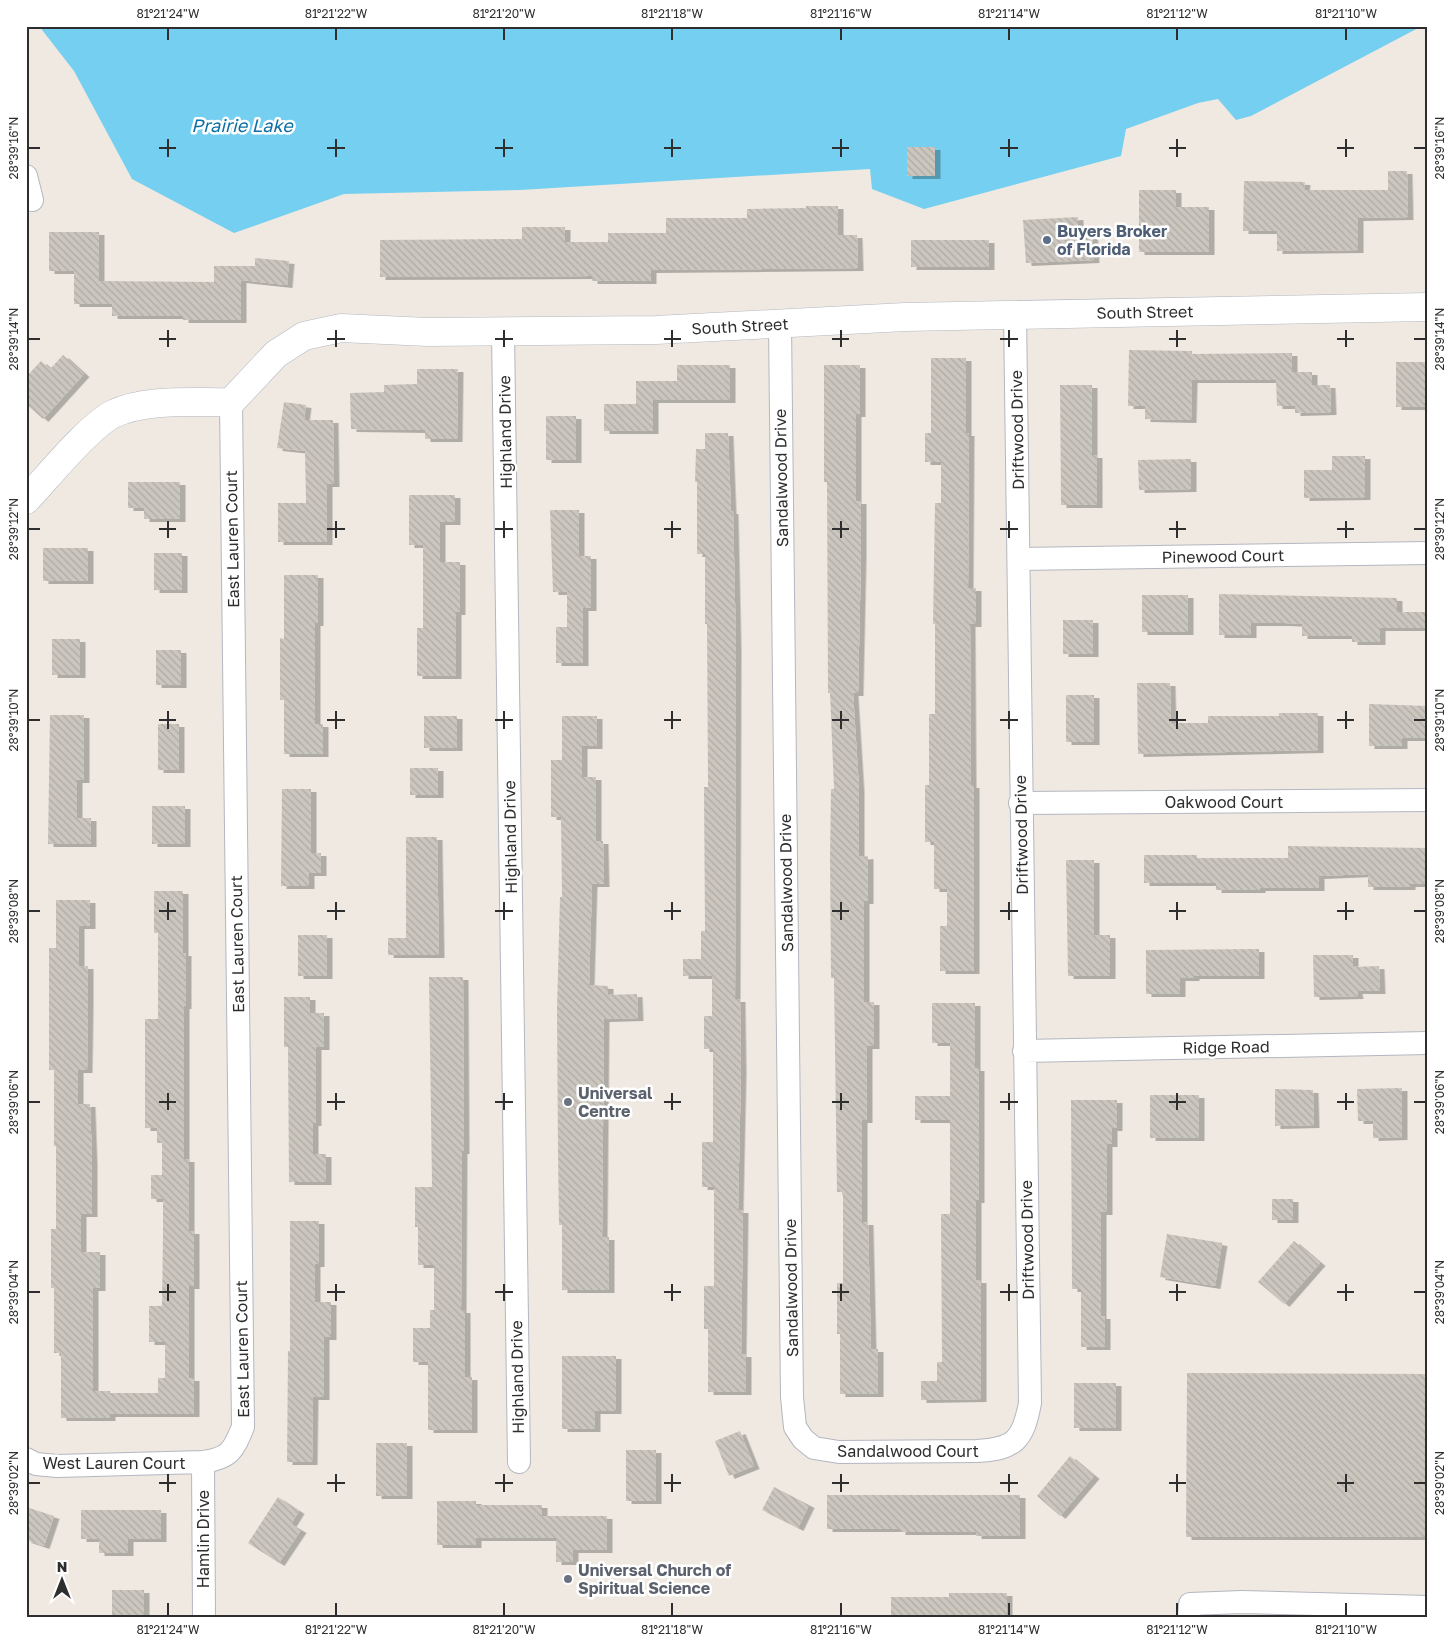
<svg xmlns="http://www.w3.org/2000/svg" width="1454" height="1643" font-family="'Golos Text',sans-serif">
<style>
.water{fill:#75cff0}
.building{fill:url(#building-back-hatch);filter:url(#shadow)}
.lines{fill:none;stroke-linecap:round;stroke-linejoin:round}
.street-casing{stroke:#b4b7c1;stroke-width:24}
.secondary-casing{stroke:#b4b7c1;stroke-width:29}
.street{stroke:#fff;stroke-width:22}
.secondary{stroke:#fff;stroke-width:28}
.ticks{fill:none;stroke:#2e2e2e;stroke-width:2}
.service-dot{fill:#5c6f8a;stroke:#fff;stroke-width:2}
.worship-dot{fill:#6b7280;stroke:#fff;stroke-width:2}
.labels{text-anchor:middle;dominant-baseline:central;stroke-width:5;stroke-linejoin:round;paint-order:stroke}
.service-label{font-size:16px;font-weight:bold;fill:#4e5e75;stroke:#fff;text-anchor:start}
.street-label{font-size:16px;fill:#2e2e2e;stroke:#fff}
.worship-label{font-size:16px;font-weight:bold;fill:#5b616d;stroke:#fff;text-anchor:start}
.water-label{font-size:18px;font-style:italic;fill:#0d6fa3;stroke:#fff}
.neatline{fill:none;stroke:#2e2e2e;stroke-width:2}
.ticks-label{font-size:12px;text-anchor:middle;fill:#2e2e2e}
</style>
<defs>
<pattern id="building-back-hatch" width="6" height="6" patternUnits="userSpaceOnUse" patternTransform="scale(1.25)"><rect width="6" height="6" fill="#cbc7bf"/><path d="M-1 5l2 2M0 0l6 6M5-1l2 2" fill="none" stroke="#afaba4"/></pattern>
<filter id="shadow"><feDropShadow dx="5.5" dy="3" stdDeviation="0" flood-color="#0004"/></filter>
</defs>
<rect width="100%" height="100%" fill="#efe9e1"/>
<!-- water -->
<path class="water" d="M39,26H1422L1251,116L1236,120L1218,99L1198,103L1126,129L1121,156L924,209L872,189L870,169L520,190L344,194L234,233L132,179L74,71Z"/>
<!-- building -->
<path class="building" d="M907,147H935V176H907Z
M1388,171H1407L1408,217L1358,218V250L1277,251V231H1243L1244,181L1305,182L1304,190H1388Z
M1139,190H1176V207H1209V252H1139Z
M806,206H838V235H857L858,268L651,270V281H592V276L380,277V240L522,239V227H565V242H608V233H666V218H747V209L806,208Z
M1078,217V231L1092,230L1094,260L1026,263L1023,220Z
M49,232H99V281L214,282V266H255V258L289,261L287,285L241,280V320H183V316H112V304H74V271H49Z
M911,240H989V267H911Z
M1129,350L1192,351V354L1292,353V372H1312V385H1330L1331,412L1295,413V406H1277L1276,380H1192L1191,420L1145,419V406H1128Z
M63,355L84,374L43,419L26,404V377L41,361L50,369Z
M931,358H966V433H969L968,588H976V624H970L971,785H974V971H940V926H947V889H934V842H925V785H929V714H935V624H933L935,503H941V462H925V433H931Z
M1396,362H1428V407H1396Z
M677,365H730V400H653V431H604V404H636V381H677Z
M824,365H860V414H856V501H861V556L858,693H853L859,789V857L868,856V901H864V1002H874V1046H867V1120H862V1222H868L871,1349H878V1394H840V1334H837V1283H843V1192H837L834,978H831L830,857L831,789H834L830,693H828L827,482H824Z
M417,369H458L457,439H425V430L351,429L350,393L384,392V385L417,384Z
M1060,385H1092V455H1097V505H1061Z
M284,402L306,405L304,420H333L334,484H327V542H278V503H306L305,451L277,448Z
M546,416H576V460H546Z
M705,433H728L731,511H733L736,648L735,999H740L741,1070L738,1210H743L741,1354H746V1392H708V1329H704V1286H714V1187H702V1142H713V1049H704V1016H712V976H683V959H701V931H705L704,787H708L707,624H705V554H697V482H695L696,449H705Z
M1332,456H1365V497L1304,498V470H1332Z
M1191,459V489L1139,490L1138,460Z
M128,482H180V519H144V508H128Z
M409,495H455V522H440V562H460V612H456V676H417V628H423V545H409Z
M550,510H579V556H591V608H583V663H556V627H567V592H553Z
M43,548H88V581H43Z
M154,553H182V590H154Z
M284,575H318V623H315V724H323V754H284V700H280V638L284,639Z
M1219,594L1397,598V612H1428V628H1380V642H1352V636H1302V624L1285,623H1251V635H1219Z
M1142,595H1188V632H1142Z
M1063,620H1093V654H1063Z
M52,639H80V675H52Z
M156,650H181V685H156Z
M1137,683H1170L1171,723H1208V716H1279V713H1318V750L1138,754Z
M1066,695H1094V742H1066Z
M1369,704L1428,706V738H1402V746H1369Z
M50,715H84V780H77V818H91V844H48Z
M424,716H457V748H424Z
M562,716H597V746H582V777H596V841H603L604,884H592L589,985L608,986V995L637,994L638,1018L604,1019L602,1237H609V1290H562V1225H559L558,1154L557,1009L560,897H562L561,817H551V760H562Z
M158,724H179V770H158Z
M410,768H438V795H410Z
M282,789H311V853H321V873H309V886H281Z
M152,806H185V844H152Z
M406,837H437L439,955H388V938H406Z
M1288,846L1428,848V884H1410V887H1368V874L1319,876V888H1260V890H1216V883H1144V855H1197V858H1288Z
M1066,860H1094V935H1110V976H1068Z
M154,891H183V953H186V1006H184V1159H189V1231H194V1286H189V1378H194V1414H110V1418H61V1353H54V1288H51V1229H56V1146H54V1070H49V948H56V900H90V926H79V966H88V1004L87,1070H78V1104H90L92,1161V1214H81V1252H100V1288H93V1391H110V1393H158V1378H165V1342H149V1306H162L163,1231V1199H151V1175H162V1143H157V1128H145V1019H158V933H154Z
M298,935H327V976H298Z
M1259,949V976H1194V978H1180V994H1146V950Z
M1313,955H1353V967L1379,966L1380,991H1357L1358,996L1314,997Z
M429,977H463L464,1151H462L461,1310H465V1377H472V1430H428V1362H413V1328H430V1310H434V1265H418V1227H415V1187H432Z
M284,997H310V1013H324V1047H316V1123H313V1154H326V1182H289L288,1047H284Z
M932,1003H975V1068H979V1200H976V1280H981V1399L921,1400V1381H937V1362H942L941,1214H950V1120H915V1096H950V1043H932Z
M1402,1088V1137L1373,1138V1121H1358L1357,1089Z
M1275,1089L1313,1090L1314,1125L1275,1126Z
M1150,1095H1199V1138H1150Z
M1071,1100H1117V1128H1112V1144H1107V1212H1101V1316H1105V1347H1081V1289H1072Z
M1272,1199H1293V1220H1272Z
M290,1221H319V1264H315V1302H331V1337H324V1397H313L312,1462H287L288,1351H290Z
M1167,1234L1222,1243L1215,1286L1160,1277Z
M1294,1241L1320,1263L1284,1304L1258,1282Z
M562,1356H616V1411H595V1429H562Z
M1187,1373L1428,1374V1537H1186Z
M1074,1383H1116V1428H1074Z
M740,1431L754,1466L729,1476L715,1441Z
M376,1443H407V1496H376Z
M626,1450H656V1501H626Z
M1070,1456L1094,1476L1060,1516L1037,1496Z
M774,1487L809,1505L798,1528L762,1510Z
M827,1495H1020V1536H976V1532H900V1529H827Z
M278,1497L299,1511L291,1524L301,1530L279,1563L248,1543Z
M437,1501H476V1505H542V1516H607V1550H573V1562H556V1538H476V1545H437Z
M26,1507L54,1516L44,1546L26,1540Z
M81,1510H161V1539H128V1553H99V1539H81Z
M112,1590H144V1617H112Z
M949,1593H1007V1617H891V1597H949Z"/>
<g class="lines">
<!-- street casing -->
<g class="street-casing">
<path id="street" d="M26,176L32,200
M780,324L792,1397L795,1427L803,1439L814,1448L839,1452L977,1451C1015,1449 1023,1440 1030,1403L1015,314
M503,332L519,1462
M1019,559L1428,553
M1020,803L1428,800
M1024,1051L1428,1043
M26,1459L36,1464L57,1466L203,1462C230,1458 233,1451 243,1427L231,402
M203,1462L204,1617
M1189,1617L1190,1604L1242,1602L1428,1607"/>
</g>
<!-- secondary casing -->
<g class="secondary-casing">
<path id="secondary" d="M26,500C47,478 88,427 113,414C147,398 194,403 231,402L276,354L304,336L341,328L428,332L656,330L905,317L1428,307"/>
</g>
<!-- street -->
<use href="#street" class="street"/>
<!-- secondary -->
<use href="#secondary" class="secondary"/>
</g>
<!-- ticks -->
<path class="ticks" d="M168,28V40M336,28V40M504,28V40M672,28V40M841,28V40M1009,28V40M1177,28V40M1346,28V40M168,139V157M336,139V157M504,139V157M672,139V157M841,139V157M1009,139V157M1177,139V157M1346,139V157M28,148H40M159,148H176M327,148H345M495,148H513M664,148H681M832,148H849M1000,148H1018M1169,148H1186M1337,148H1354M1414,148H1426M168,330V347M336,330V347M504,330V347M672,330V347M841,330V347M1009,330V347M1177,330V347M1346,330V347M28,339H40M159,339H176M327,339H345M495,339H513M664,339H681M832,339H849M1000,339H1018M1169,339H1186M1337,339H1354M1414,339H1426M168,521V538M336,521V538M504,521V538M672,521V538M841,521V538M1009,521V538M1177,521V538M1346,521V538M28,529H40M159,529H176M327,529H345M495,529H513M664,529H681M832,529H849M1000,529H1018M1169,529H1186M1337,529H1354M1414,529H1426M168,711V729M336,711V729M504,711V729M672,711V729M841,711V729M1009,711V729M1177,711V729M1346,711V729M28,720H40M159,720H176M327,720H345M495,720H513M664,720H681M832,720H849M1000,720H1018M1169,720H1186M1337,720H1354M1414,720H1426M168,902V920M336,902V920M504,902V920M672,902V920M841,902V920M1009,902V920M1177,902V920M1346,902V920M28,911H40M159,911H176M327,911H345M495,911H513M664,911H681M832,911H849M1000,911H1018M1169,911H1186M1337,911H1354M1414,911H1426M168,1093V1110M336,1093V1110M504,1093V1110M672,1093V1110M841,1093V1110M1009,1093V1110M1177,1093V1110M1346,1093V1110M28,1102H40M159,1102H176M327,1102H345M495,1102H513M664,1102H681M832,1102H849M1000,1102H1018M1169,1102H1186M1337,1102H1354M1414,1102H1426M168,1284V1301M336,1284V1301M504,1284V1301M672,1284V1301M841,1284V1301M1009,1284V1301M1177,1284V1301M1346,1284V1301M28,1292H40M159,1292H176M327,1292H345M495,1292H513M664,1292H681M832,1292H849M1000,1292H1018M1169,1292H1186M1337,1292H1354M1414,1292H1426M168,1474V1492M336,1474V1492M504,1474V1492M672,1474V1492M841,1474V1492M1009,1474V1492M1177,1474V1492M1346,1474V1492M28,1483H40M159,1483H176M327,1483H345M495,1483H513M664,1483H681M832,1483H849M1000,1483H1018M1169,1483H1186M1337,1483H1354M1414,1483H1426M168,1603V1616M336,1603V1616M504,1603V1616M672,1603V1616M841,1603V1616M1009,1603V1616M1177,1603V1616M1346,1603V1616"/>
<!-- markers -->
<circle class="service-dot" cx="1047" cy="240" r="5"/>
<g class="worship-dot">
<circle cx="568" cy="1102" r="5"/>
<circle cx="568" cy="1579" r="5"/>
</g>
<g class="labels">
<!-- service labels -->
<g class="service-label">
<text x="1057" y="231">Buyers Broker<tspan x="1057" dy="18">of Florida</tspan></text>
</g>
<!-- street labels -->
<g class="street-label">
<text transform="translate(1145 312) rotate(-1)">South Street</text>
<text transform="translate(740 326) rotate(-3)">South Street</text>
<text transform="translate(1017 430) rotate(-91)">Driftwood Drive</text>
<text transform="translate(505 432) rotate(-91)">Highland Drive</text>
<text transform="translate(781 478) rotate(-91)">Sandalwood Drive</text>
<text transform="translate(232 539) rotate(-91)">East Lauren Court</text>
<text transform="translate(1223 556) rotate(-1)">Pinewood Court</text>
<text x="1224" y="802">Oakwood Court</text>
<text transform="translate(1021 835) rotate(-91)">Driftwood Drive</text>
<text transform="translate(510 837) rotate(-91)">Highland Drive</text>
<text transform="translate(786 883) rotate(-91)">Sandalwood Drive</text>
<text transform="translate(237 944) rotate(-91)">East Lauren Court</text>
<text transform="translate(1226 1047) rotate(-1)">Ridge Road</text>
<text transform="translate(1027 1240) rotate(-91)">Driftwood Drive</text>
<text transform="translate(791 1288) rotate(-91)">Sandalwood Drive</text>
<text transform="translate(242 1349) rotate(-91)">East Lauren Court</text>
<text transform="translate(517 1377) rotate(-91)">Highland Drive</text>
<text x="908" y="1451">Sandalwood Court</text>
<text x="114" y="1463">West Lauren Court</text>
<text transform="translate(203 1539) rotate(-90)">Hamlin Drive</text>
</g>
<!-- worship labels -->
<g class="worship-label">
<text x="578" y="1093">Universal<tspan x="578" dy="18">Centre</tspan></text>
<text x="578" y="1570">Universal Church of<tspan x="578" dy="18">Spiritual Science</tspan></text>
</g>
<!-- water labels -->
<g class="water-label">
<text x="242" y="125">Prairie Lake</text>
</g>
</g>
<!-- border -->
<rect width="1454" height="1643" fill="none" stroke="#ffffff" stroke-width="55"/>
<!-- north arrow -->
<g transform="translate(62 1580)" stroke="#ffffff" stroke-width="4" paint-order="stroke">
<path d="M0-4L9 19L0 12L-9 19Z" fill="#2e2e2e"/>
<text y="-8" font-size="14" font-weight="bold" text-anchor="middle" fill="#2e2e2e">N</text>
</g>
<rect x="28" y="28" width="1398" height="1588" class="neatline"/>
<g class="ticks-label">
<text x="168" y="18">81°21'24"W</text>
<text x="336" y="18">81°21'22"W</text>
<text x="504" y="18">81°21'20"W</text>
<text x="672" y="18">81°21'18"W</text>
<text x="841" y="18">81°21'16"W</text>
<text x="1009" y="18">81°21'14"W</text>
<text x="1177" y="18">81°21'12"W</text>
<text x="1346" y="18">81°21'10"W</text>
<text transform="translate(14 148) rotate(-90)" y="4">28°39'16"N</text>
<text transform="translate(1440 148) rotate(-90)" y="4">28°39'16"N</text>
<text transform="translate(14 339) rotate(-90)" y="4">28°39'14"N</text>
<text transform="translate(1440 339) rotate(-90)" y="4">28°39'14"N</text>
<text transform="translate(14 529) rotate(-90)" y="4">28°39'12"N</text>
<text transform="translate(1440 529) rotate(-90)" y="4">28°39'12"N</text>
<text transform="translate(14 720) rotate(-90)" y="4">28°39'10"N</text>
<text transform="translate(1440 720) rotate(-90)" y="4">28°39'10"N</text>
<text transform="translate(14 911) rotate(-90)" y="4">28°39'08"N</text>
<text transform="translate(1440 911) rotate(-90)" y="4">28°39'08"N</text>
<text transform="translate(14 1102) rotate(-90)" y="4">28°39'06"N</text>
<text transform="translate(1440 1102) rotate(-90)" y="4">28°39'06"N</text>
<text transform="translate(14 1292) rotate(-90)" y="4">28°39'04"N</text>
<text transform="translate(1440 1292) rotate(-90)" y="4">28°39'04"N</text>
<text transform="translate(14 1483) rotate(-90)" y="4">28°39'02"N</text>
<text transform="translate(1440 1483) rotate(-90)" y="4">28°39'02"N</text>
<text x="168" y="1634">81°21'24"W</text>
<text x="336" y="1634">81°21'22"W</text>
<text x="504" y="1634">81°21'20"W</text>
<text x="672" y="1634">81°21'18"W</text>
<text x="841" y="1634">81°21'16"W</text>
<text x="1009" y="1634">81°21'14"W</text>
<text x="1177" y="1634">81°21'12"W</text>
<text x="1346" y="1634">81°21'10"W</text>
</g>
</svg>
